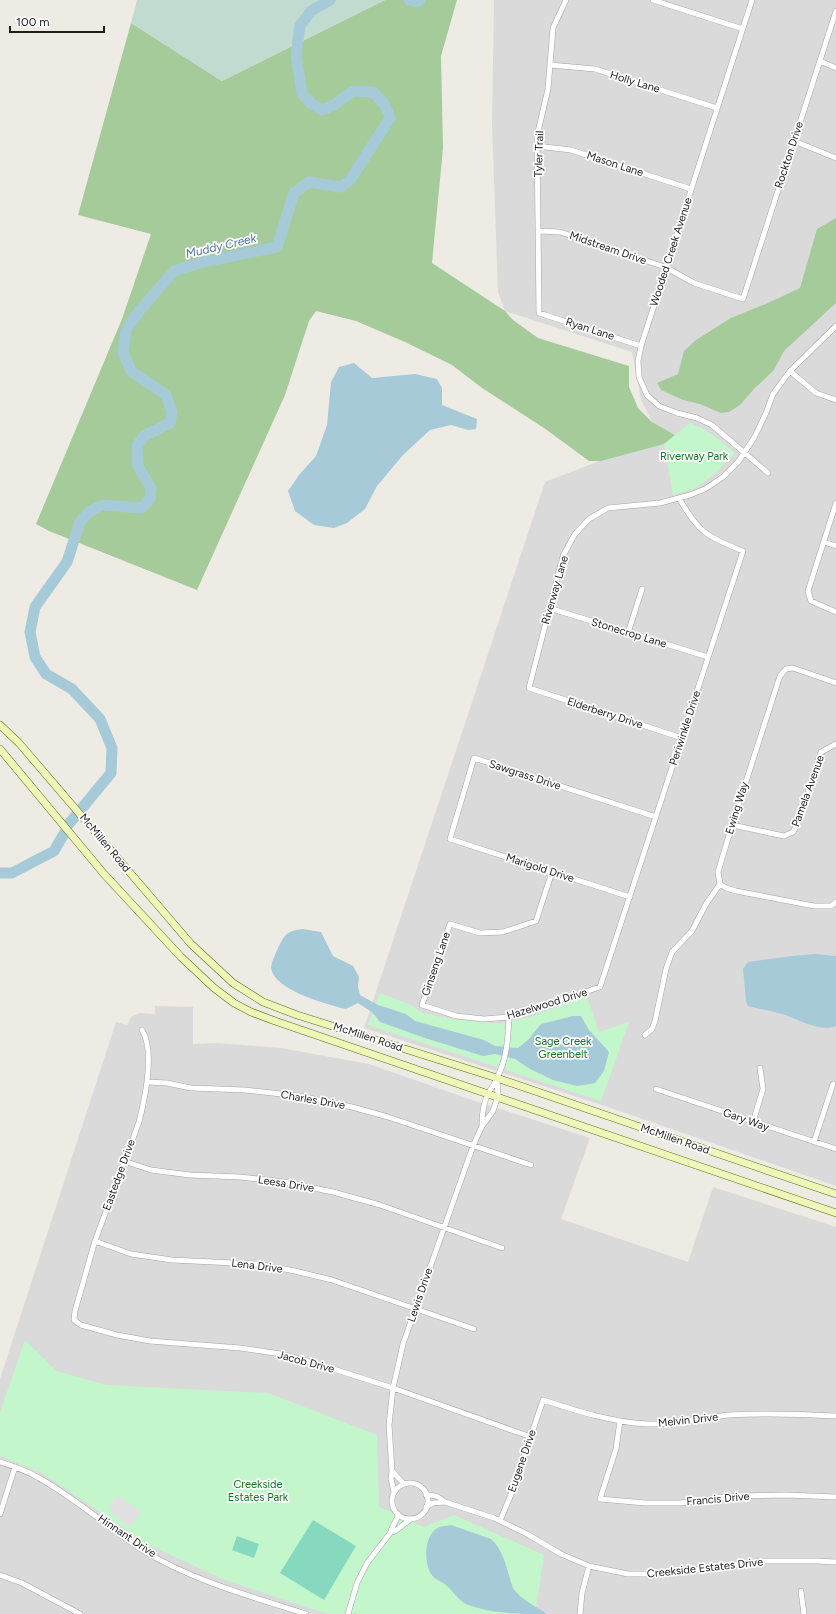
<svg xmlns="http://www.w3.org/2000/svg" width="836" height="1614" font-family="Figtree,sans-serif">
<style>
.residential{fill:#dbdada}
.forest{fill:#a5cb9b}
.wetland{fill:#c2dbd1}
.park{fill:#c3f6cb}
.pitch{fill:#86d9bf}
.parking{fill:#e1e1e1}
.water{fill:#a7cad9}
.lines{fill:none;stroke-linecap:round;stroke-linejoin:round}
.river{stroke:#a7cad9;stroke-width:11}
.minor-casing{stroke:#a4a4a4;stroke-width:6}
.secondary-casing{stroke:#5c6e0b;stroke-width:8}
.minor{stroke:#fff;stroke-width:5}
.secondary{stroke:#eef6ba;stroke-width:7}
.labels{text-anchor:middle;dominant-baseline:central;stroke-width:3.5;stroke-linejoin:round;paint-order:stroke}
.street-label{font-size:11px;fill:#1d1d1d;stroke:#fff}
.park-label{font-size:11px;fill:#127521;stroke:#fff}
.water-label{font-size:12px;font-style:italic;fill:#4f75a7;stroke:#fff}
</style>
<rect width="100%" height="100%" fill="#eeebe4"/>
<!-- residential -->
<path class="residential" d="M494,0H836V1186L605,1106L364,1028L545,482L602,460L675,435L652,422L641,400L632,352L505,311L498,292L492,123Z
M155,1006L193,1007V1044L215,1043L281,1048L369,1064L472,1100L590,1138L561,1219L688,1262L713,1187L836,1227V1614H0V1379L116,1022L127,1025L131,1017L139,1013L155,1014Z"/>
<!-- forest -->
<path class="forest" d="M385,0H457L441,56L443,148L432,263L505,311L513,320L538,338L629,366V387L638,408L652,422L675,435L664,444L601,461H589L544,428L482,388L452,365L405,342L356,321L316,311L309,321L285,395L197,590L49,531L36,524L122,319L151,234L78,215L131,23L222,81Z
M836,218V303L784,351L774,370L754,389L740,405L729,412L721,413L700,404L683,400L661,390L657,383L678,374L684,351L696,340L731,318L768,303L800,288L817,229Z"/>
<!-- wetland -->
<path class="wetland" d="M137,0H385L222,81L131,23Z"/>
<!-- park -->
<path class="park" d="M690,423C708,429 721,441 735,453L713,475L696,488L673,495L664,444Z
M380,993L411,1005L422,1013L451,1019L501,1024L526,1018L587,996L599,1032L629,1022L601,1101L368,1025Z
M25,1340L56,1371L106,1385L268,1393L377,1435L379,1507L424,1527L454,1515L544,1555L535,1614H327L225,1580L149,1545L42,1473L0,1456V1412Z"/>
<!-- pitch -->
<path class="pitch" d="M313,1520L356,1546L324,1600L280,1573Z
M237,1536L259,1544L254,1558L232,1550Z"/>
<!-- parking -->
<path class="parking" d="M118,1495L141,1512L130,1527L109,1511L112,1507L110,1505Z"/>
<!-- water -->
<path class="water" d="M354,363L372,378L415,374L437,379L442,388V405L477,419L476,429L468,430L451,425L430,430L403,455L377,486L365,509L347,523L334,528L314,525L295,511L288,491L299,475L316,456L327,425L331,382L339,367Z
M303,929L321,932L333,956L353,966L359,977L358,987L360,995L378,1005L406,1014L415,1021L484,1040L495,1046L518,1048L528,1040L541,1024L573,1016H581L589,1030L609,1052L604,1071L595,1083L577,1086L553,1080L530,1069L515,1059L495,1054L483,1056L425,1038L380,1022L373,1013L358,1003L346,1009L341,1008C324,1003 274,990 271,968C271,963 276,953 278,948C285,934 287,931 303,929Z
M815,954L836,956V1026C822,1033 797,1019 782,1014C772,1011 759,1009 748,1006L746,1001L743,969L748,962L792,956Z
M451,1525L491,1539C505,1551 507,1572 513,1588C521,1600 536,1606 547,1614C520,1614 491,1614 466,1604C457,1599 453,1591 446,1585C441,1581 435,1580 431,1574C424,1563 424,1537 436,1529C440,1526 446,1526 451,1525Z"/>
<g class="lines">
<!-- river -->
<path class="river" d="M409,0L417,2L420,0
M68,825L111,773L112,748L100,719L72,689L46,674L35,657L30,632L35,607L67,562L80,522L90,511L103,505L141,508L150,499L151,488L138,466L137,446L144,436L170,423L172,412L166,395L131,371L123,352L126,330L140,310L174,271L203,262L277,247L294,193L309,182L341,187L350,180L390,118L385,105L373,92L353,91L334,105L322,110L312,104L302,94L296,54L300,26L311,11L330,0
M0,873H12L54,851L65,832"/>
<!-- minor casing -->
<g class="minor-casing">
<path id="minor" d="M566,0L553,28L548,89L537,136L539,313L641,346
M653,0L743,29
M752,0L641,346L638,361L639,377L647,395L659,406L677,413L697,418L712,425L768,473
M820,61L836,68
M550,65L595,69L717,108
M794,141L836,158
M537,146L571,150L691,189
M538,231L560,232L665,267L694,283L743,299L836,11
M790,371L816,393L836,400
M836,503L808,591L811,601L836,612
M824,542L836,546
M549,608L708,657
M628,633L642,589
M836,683L793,668L786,669L780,676L732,825L718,872L720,884L726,888L736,891L814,906H831L836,902
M682,738L529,688L563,556L575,534L589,519L608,508L660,503L690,495L705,489L723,477L738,462L754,438L766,413L773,394L790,371L836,326
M732,825L784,836L793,832L798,823L821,752L836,744
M552,872L536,921L503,932L480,933L450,924L422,1005L456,1016L484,1019L509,1017L600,987L743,551C707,537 698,532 679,498
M630,897L450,839L474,758L656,817
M142,1030C155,1051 145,1098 139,1122L95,1241L75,1311L74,1320L81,1325L117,1335L150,1341L240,1348L281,1354L321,1365L393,1388L531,1437
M645,1035L652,1029L655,1021L666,969L672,952L692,931L706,904L720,884
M147,1082L167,1083L191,1088L245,1090L299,1096L352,1107L388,1117L531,1165
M656,1089L836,1149
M753,1122L763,1089L760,1068
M482,1125C482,1113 483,1102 489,1092C492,1087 495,1083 497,1078C507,1059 508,1038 509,1017
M814,1142L833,1084
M124,1161L151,1170L190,1175L240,1177L284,1182L333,1192L380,1205L502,1248
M95,1241L131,1254L172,1260L257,1264L295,1271L332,1280L474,1329
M620,1421L616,1449L600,1499L645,1503H680L733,1496L786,1495L836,1497
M0,1462C13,1466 27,1471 39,1478C77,1499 108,1528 144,1551C191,1580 253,1597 306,1614
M392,1471L404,1484
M392 1501a18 18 0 1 1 36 0a18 18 0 1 1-36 0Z
M394,1492L391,1479L392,1471L389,1425L393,1388L403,1344L473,1146L482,1126L493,1111L498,1096L497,1078
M426,1495C434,1495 439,1496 445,1502L494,1518L527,1534L561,1554L589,1566L628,1574H664L761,1561H817L836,1562
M426,1507L433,1503L445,1502
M0,1514L15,1467
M500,1521L514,1487L543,1400C577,1411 611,1422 647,1424C674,1425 702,1418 729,1415C765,1413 800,1414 836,1416
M391,1532L395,1531L411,1519
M0,1575L22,1583L80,1614
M801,1591L804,1614
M348,1614L357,1583L367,1563L391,1532C391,1526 397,1522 398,1514
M580,1614L582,1593L589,1566"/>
</g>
<!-- secondary casing -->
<g class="secondary-casing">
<path id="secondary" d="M0,725L19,743L191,944L233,983L263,1002L297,1015L497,1078L836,1194
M0,749L104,874L181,957L214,988L234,1003L251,1012L275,1021L836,1213"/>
</g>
<!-- minor -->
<use href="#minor" class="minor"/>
<!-- secondary -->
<use href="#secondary" class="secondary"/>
</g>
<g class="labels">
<!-- street labels -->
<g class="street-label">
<text transform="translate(635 82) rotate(17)">Holly Lane</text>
<text transform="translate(539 154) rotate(-88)">Tyler Trail</text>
<text transform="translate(789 155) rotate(-72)">Rockton Drive</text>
<text transform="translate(615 164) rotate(18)">Mason Lane</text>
<text transform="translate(608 248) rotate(19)">Midstream Drive</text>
<text transform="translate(671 252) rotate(-72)">Wooded Creek Avenue</text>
<text transform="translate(590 329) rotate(18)">Ryan Lane</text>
<text transform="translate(555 590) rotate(-74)">Riverway Lane</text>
<text transform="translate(629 633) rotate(17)">Stonecrop Lane</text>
<text transform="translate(605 713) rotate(18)">Elderberry Drive</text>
<text transform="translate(685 728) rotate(-72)">Periwinkle Drive</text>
<text transform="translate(525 775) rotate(18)">Sawgrass Drive</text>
<text transform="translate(808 791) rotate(-70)">Pamela Avenue</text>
<text transform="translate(737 808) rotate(-73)">Ewing Way</text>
<text transform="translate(105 843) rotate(50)">McMillen Road</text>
<text transform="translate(540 868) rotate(18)">Marigold Drive</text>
<text transform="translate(436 964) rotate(-71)">Ginseng Lane</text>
<text transform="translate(547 1004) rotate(-17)">Hazelwood Drive</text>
<text transform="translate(368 1037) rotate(18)">McMillen Road</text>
<text transform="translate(313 1100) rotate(10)">Charles Drive</text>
<text transform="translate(746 1120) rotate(19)">Gary Way</text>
<text transform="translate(675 1139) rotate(19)">McMillen Road</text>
<text transform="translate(119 1175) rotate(-70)">Eastedge Drive</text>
<text transform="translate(286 1184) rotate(9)">Leesa Drive</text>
<text transform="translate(257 1266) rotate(7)">Lena Drive</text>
<text transform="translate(420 1295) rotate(-71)">Lewis Drive</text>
<text transform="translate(306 1362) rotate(15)">Jacob Drive</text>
<text transform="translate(688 1420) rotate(-6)">Melvin Drive</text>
<text transform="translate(522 1461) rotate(-71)">Eugene Drive</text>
<text transform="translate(718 1499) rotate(-5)">Francis Drive</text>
<text transform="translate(127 1536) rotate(34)">Hinnant Drive</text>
<text transform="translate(705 1568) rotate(-6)">Creekside Estates Drive</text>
</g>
<!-- park labels -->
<g class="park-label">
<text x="694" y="456">Riverway Park</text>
<text x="563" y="1041">Sage Creek<tspan x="563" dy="13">Greenbelt</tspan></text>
<text x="258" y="1484">Creekside<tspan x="258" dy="13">Estates Park</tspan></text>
</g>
<!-- water labels -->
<g class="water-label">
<text transform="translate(221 246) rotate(-13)">Muddy Creek</text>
</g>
</g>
<!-- scale -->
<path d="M10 26v6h94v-6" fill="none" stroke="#1d1d1d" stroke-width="2"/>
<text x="16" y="26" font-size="12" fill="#1d1d1d" stroke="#ffffff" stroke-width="3" paint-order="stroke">100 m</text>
</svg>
